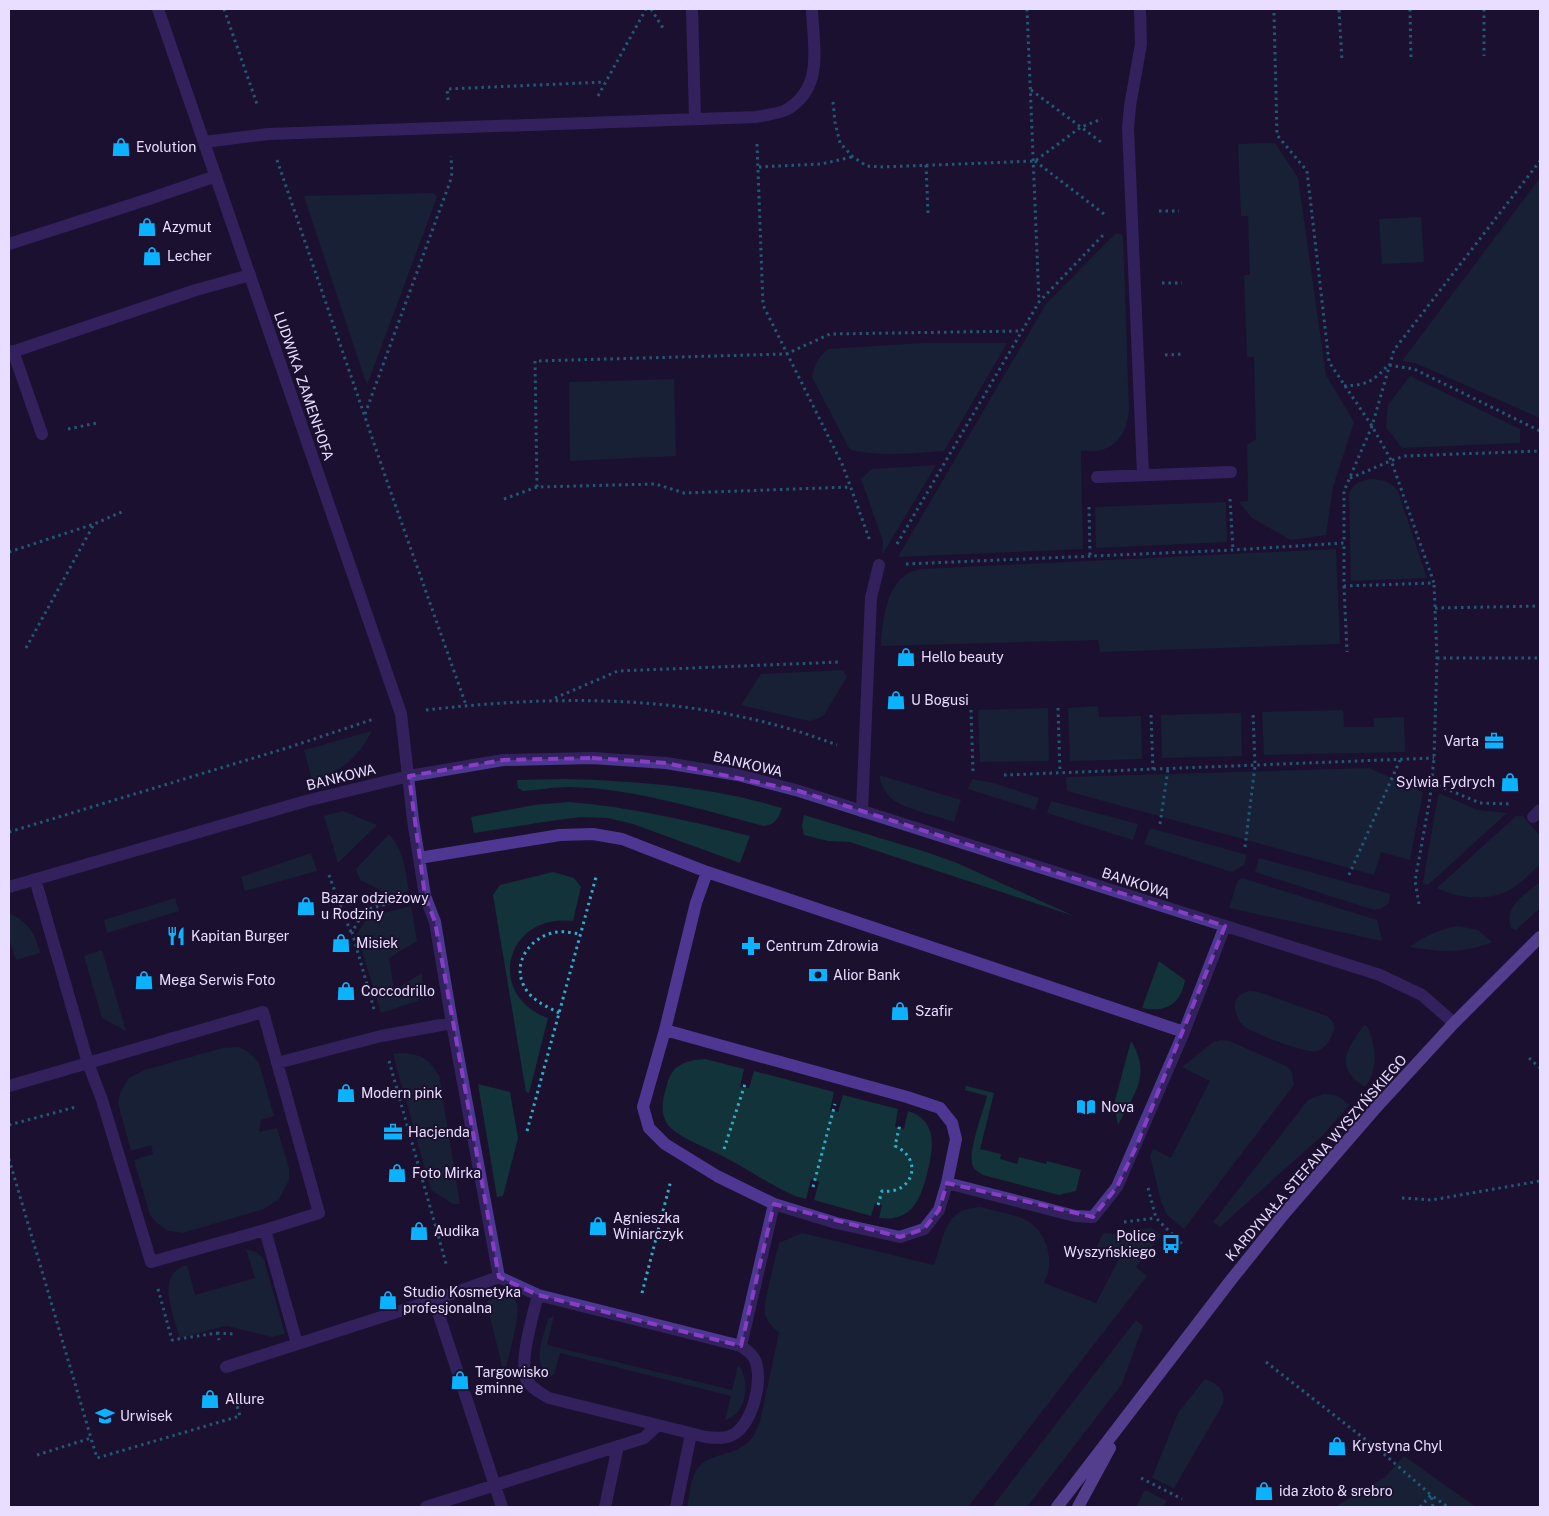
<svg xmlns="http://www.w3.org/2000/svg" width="1549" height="1516" font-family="'Public Sans',sans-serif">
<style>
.green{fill:#12333a}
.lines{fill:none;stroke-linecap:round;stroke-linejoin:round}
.path{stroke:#26b2cb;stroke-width:3;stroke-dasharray:2.5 4;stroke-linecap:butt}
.lane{stroke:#4e3792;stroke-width:12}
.street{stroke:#4e3792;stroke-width:12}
.secondary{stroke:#9675ff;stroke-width:12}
.marked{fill:none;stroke:#863ec5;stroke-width:4;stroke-dasharray:10 6;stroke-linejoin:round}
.labels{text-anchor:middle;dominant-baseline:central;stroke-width:4;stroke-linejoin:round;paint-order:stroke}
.poi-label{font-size:14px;fill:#e9deff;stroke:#1c102f;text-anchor:start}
.street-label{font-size:14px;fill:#e9deff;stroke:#1c102f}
</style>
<rect width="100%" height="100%" fill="#1c102f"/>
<!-- green -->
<path class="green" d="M1275,143L1298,178L1326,375L1354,422L1333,487L1326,535L1291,540L1252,518L1239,502L1248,501L1247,445L1256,439L1254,357H1247L1244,275H1250L1248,216H1241L1238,144Z
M1540,178V418L1415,363L1402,361Z
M434,193L437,197L367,385L304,196Z
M1421,217L1424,262L1382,264L1379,219Z
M1115,234H1121L1123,236L1129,410C1127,427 1121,445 1101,450C1095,452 1088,450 1081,451L1083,549L898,557L1046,304Z
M923,343H1007L944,451C912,453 881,457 850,450L812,377C815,364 818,357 828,349Z
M1410,376L1520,429V443L1402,448L1386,427L1388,405Z
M674,379L676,456L570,461L569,382Z
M936,465L882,555L883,541L861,479L872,469Z
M1372,479L1386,481L1397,489L1427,578L1351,581L1349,493C1354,483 1361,480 1372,479Z
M1226,502L1227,542L1096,548L1095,507Z
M1336,549L1340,644L1100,652L1098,640L881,646C882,622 886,585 910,572C913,571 918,570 921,569Z
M843,670L847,677L824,715L817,719L809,721L741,705L761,674Z
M1098,706L1099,717L1141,716L1142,759L1070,761L1068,708Z
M1048,708L1049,761L980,762L978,710Z
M1343,710L1344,727H1374V718L1404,717L1405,752L1264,755L1262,712Z
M1241,713L1242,756L1162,758L1161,715Z
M372,731C358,757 342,772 312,780L304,750Z
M1369,768L1423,792L1410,860L1381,852L1374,875L1067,791L1066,777Z
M879,775L961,800L954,822C938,816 904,809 892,799C885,793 881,784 879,775Z
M567,779C640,781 712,787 782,808C778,819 776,824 764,826C703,810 632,788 569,787C553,787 538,790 523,791L518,788L517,780Z
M972,779L994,783L1039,798L1035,810L968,789Z
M1439,793L1477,810L1507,813L1429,884L1425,885L1423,882L1437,802Z
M1051,801L1138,824L1133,840L1047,813Z
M569,802C631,807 690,821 750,836L740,863L633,824L608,818L581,817L550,821L474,833L471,817L534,805Z
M343,811L377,825L338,863L324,816Z
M804,815L926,852L957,863L1074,916L850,842L828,841L804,835L802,826Z
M1516,816H1523L1540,836V864C1532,872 1523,881 1513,888C1492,902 1459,899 1437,888Z
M1150,828L1247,855L1244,865L1232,872L1144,844Z
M389,834C404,851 405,869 409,891L391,895L360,880L356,869Z
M311,853L317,871L245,891L241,877Z
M1259,858L1390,894L1389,903L1380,909L1374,910L1255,872Z
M553,872L574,878L581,887L573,921C505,913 485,995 548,1018L529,1093L526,1092L493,895L500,885Z
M1242,878L1377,920L1382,941L1229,908L1238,880Z
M1540,882V908L1516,930L1511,928C1503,906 1526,894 1540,882Z
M175,898L179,911L107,933L104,920Z
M411,906L417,941L389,958L394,990L422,973L423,988L418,1001L381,1013L357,934L368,917Z
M9,913C29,923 34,931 40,953L16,960L9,938Z
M1458,926L1478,930L1492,942C1464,954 1439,952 1410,947C1424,936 1441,929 1458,926Z
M102,950L126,1031L102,1018L84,956Z
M1159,961L1185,980C1181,1004 1166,1013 1142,1008Z
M1249,991L1259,992L1327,1016C1334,1022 1337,1026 1332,1035C1330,1041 1323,1050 1316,1051C1308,1054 1251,1033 1244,1026C1238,1021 1235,1013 1235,1006C1235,996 1241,994 1249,991Z
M1364,1025L1367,1026C1376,1044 1379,1070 1365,1087C1333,1067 1347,1049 1364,1025Z
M1221,1040L1229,1041L1286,1066L1292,1072L1294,1085L1184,1229L1167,1215L1161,1201L1150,1156L1153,1149L1171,1158L1210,1081L1182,1067L1213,1042Z
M1131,1041C1152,1075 1134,1094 1118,1125L1114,1104Z
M239,1047L250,1053L259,1063L274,1116L261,1120L259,1132L277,1128L289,1168V1180L279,1199L264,1209L183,1233L168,1231L157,1223L150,1215L134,1160L153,1154L151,1145L131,1151L118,1103L121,1091L129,1078L144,1070L223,1048Z
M401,1053C420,1054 428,1058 439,1075L460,1204H453L431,1190L393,1054Z
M705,1059L744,1069L740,1087L749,1088L754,1071L834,1092L830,1110L838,1112L843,1095L898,1109L895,1127L904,1129L908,1111C939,1121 933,1150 927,1174C920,1201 911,1222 879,1218L882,1205L875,1203L871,1216L814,1200L819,1182L811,1179L806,1199L795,1196C772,1186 751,1171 728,1159C713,1150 678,1138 668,1125C658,1111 664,1095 668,1081C674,1063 689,1060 705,1059Z
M478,1084L510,1092L518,1138L503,1196L497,1197Z
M966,1086L994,1093L980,1149L1001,1154L1000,1159L1017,1164L1019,1157L1046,1164L1047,1161L1081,1170L1076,1191L1059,1195L983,1175C977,1171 973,1169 972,1163C969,1148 983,1112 987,1096L965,1090Z
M1323,1094C1335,1094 1341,1097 1349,1105L1323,1135L1220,1227L1213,1222L1308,1100Z
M980,1207C994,1211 1014,1214 1026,1220C1043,1228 1053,1254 1048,1272C1048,1275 1045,1279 1044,1283L1096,1303L1120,1257L1097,1247L1103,1233L1115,1234L1151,1228L1161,1235L1136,1267L1147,1276L968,1507H687C690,1496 690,1479 697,1469C709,1453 731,1456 746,1444C754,1438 757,1429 760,1421L779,1333C773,1327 767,1322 765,1314C763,1302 776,1257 779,1243L802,1233L934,1265C945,1236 943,1209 980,1207Z
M246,1249L257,1252L264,1260L285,1334L272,1337L227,1326L221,1327L180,1338C174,1317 154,1274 187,1265L195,1295L255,1278Z
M502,1296C509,1296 515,1296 517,1305C521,1315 507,1361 504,1374L487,1305L488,1301Z
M554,1316L547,1345L732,1390L738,1365C751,1379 747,1415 725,1420L731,1396L560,1353L554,1374L548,1378C532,1362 543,1338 548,1319Z
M1136,1320L1143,1326L1122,1384L1027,1507H992Z
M1205,1379C1217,1383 1226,1390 1223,1404L1174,1488L1152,1478L1178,1413Z
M1404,1456L1476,1507H1335L1385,1477Z
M1145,1490L1167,1501L1163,1507H1136Z"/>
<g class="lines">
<!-- path -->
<path class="path" d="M224,9L258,107
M651,9L663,28
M1027,9L1039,302
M1410,9L1411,59
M1484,9V56
M1339,10L1342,61
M1274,13L1277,135L1307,171L1329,362L1372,426L1391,460L1434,583L1344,586V543
M1031,90L1101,142
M598,96L646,9
M448,100L447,89L605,82
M833,102L835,122L840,143L853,157L867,166L883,167L1035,161L1081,127L1102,119
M757,144L763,305L843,466L870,541
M277,160L390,490L466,705
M1035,161L1104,214
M926,165L928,213
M759,167L821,164L852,157
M1159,211H1179
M1162,283H1182
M1165,355L1184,354
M1344,386C1366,385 1373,382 1388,365L1414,369L1540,431
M365,414L450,182L452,173L451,156
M68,429L97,423
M1350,478C1369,471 1387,461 1405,456L1540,451
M537,487L535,361L786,354L830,334L1022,331
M504,499L537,487L656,484L684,493L851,487
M1230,499L1233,550
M897,544L1039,302L1105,233
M9,552L94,524
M1090,555L1089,507L1091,504
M906,564L1233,550L1344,543V491L1372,426L1394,350L1540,161
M1344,586L1347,652
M1435,608L1540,606
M26,648L94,524L124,511
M1437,658H1540
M555,698L618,671L840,662
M1058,708L1060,773
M426,710C565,694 705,694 837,745
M971,710L973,772
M1151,715L1153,770
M1004,775L1434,758
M1432,783L1480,803L1510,804
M1160,824L1168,769
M9,832L290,747L374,719
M1245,847L1255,766L1253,712
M329,875L342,911L351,932
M1349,875L1400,760
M1419,904L1415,881L1430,798L1434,758L1437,658L1434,583
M374,1009L352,932L365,910L390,903
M559,1013C548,1007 535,1002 527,991C509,966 529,936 557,932C564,931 573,933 580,934
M1529,1058L1540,1068
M389,1061L447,1267
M9,1125L76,1107
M527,1131L596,877
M724,1149L746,1081
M9,1159L91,1438
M813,1187L835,1104
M1148,1188L1156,1218L1183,1245
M1402,1198L1432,1200L1540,1181
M878,1205L882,1191C913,1195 924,1159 895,1146L900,1124
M1124,1222L1156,1218
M158,1289L172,1340L217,1333L219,1340
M642,1293L671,1180
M217,1333L234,1334
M1266,1362L1384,1454L1431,1495L1433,1507
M37,1455L91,1438L97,1458L240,1416L233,1392
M1141,1478L1182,1499
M1420,1507L1431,1495L1448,1507"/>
<!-- lane -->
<path class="lane" d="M692,9L695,118
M204,142L268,134L756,117C765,115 778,114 786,110C825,88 813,46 812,9
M9,244L152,198L216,176
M13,351L42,434
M9,353L196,290L250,275
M862,811L871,598L879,565
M1533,817L1540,810"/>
<!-- street -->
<path class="street" d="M158,9L401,714L413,820L425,896L435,922L452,1023L499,1277L538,1295L741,1346C746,1350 753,1354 755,1360C764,1380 752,1428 730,1436C723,1439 714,1438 706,1437L549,1398C541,1393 532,1389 527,1381C518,1364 533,1315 538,1295
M1140,9L1141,44L1130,106L1128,128L1143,475
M1097,477L1231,472
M419,858L560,835L593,834L622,839L707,872L1184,1032L1225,926
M707,872L696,903L665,1030L907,1097L940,1108L952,1123L956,1139L947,1183L939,1210L924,1229L900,1237L836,1223L774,1204L741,1346
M9,887L306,801L409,776L503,760L592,758L666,763L738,775L799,791L1380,975L1422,995L1454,1023
M665,1030L643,1107L649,1128L665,1144L717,1176L774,1204
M277,1063L381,1036L452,1023
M9,1086L88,1063L35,879
M947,1183L1075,1216L1093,1217L1117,1187L1184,1032
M265,1230L151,1262L102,1100L88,1063L263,1012L319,1213L265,1230L297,1344
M434,1300L502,1507
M226,1367L434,1300L499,1277
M426,1507L644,1438L658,1425
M605,1507L618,1446
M676,1507L691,1434"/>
<!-- secondary -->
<path class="secondary" d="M1057,1507L1231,1280L1284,1214L1374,1110L1454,1023L1540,937
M1078,1507L1110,1448"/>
</g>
<!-- marked area -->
<path d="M0 0H1549V1516H0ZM592,758L666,763L799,791L1225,926L1136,1147L1117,1187L1093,1217L947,1183L939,1210L924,1229L900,1237L774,1204L741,1346L538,1295L499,1277L435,922L425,896L409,776L503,760Z" fill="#1c102f" fill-opacity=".55" fill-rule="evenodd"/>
<path class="marked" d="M592,758L666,763L799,791L1225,926L1136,1147L1117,1187L1093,1217L947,1183L939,1210L924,1229L900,1237L774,1204L741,1346L538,1295L499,1277L435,922L425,896L409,776L503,760Z"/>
<!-- icons -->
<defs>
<g id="shop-bare" transform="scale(1.5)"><path d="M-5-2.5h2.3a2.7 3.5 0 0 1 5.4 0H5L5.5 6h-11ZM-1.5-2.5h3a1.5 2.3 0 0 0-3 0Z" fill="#0ab2ff" stroke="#1c102f" stroke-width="2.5" paint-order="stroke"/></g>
<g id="office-bare" transform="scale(1.5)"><path d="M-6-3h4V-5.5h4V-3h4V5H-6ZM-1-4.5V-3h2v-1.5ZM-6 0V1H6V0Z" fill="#0ab2ff" stroke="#1c102f" stroke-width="2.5" paint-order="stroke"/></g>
<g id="restaurant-bare" transform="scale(1.5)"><path d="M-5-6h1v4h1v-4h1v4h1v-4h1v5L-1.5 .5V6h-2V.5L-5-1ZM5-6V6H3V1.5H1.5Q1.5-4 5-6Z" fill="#0ab2ff" stroke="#1c102f" stroke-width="2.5" paint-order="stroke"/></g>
<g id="pharmacy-bare" transform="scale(1.5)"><path d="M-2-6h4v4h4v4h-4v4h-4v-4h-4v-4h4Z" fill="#0ab2ff" stroke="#1c102f" stroke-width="2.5" paint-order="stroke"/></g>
<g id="bank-bare" transform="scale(1.5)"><path d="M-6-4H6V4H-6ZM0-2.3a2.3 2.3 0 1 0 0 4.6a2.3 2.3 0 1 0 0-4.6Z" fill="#0ab2ff" stroke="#1c102f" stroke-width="2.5" paint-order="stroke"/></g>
<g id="library-bare" transform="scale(1.5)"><path d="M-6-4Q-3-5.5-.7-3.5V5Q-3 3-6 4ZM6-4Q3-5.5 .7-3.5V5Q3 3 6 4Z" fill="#0ab2ff" stroke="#1c102f" stroke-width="2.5" paint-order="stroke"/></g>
<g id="bus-bare" transform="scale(1.5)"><path d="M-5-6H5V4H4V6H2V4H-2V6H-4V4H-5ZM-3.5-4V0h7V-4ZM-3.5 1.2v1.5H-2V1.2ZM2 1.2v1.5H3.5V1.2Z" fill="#0ab2ff" stroke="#1c102f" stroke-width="2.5" paint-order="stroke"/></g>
<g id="school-bare" transform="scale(1.5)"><path d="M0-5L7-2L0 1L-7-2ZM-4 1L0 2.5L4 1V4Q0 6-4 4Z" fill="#0ab2ff" stroke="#1c102f" stroke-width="2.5" paint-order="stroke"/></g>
</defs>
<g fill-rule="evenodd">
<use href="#shop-bare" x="121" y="147"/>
<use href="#shop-bare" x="147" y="227"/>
<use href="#shop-bare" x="152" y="256"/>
<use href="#shop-bare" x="906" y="657"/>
<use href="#shop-bare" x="896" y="700"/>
<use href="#office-bare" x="1494" y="741"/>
<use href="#shop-bare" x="1510" y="782"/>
<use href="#shop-bare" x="306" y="906"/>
<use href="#restaurant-bare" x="176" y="936"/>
<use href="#shop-bare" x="341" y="943"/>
<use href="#pharmacy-bare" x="751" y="946"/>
<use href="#bank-bare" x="818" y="975"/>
<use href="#shop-bare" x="144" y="980"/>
<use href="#shop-bare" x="346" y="991"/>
<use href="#shop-bare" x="900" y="1011"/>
<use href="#shop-bare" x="346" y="1093"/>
<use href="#library-bare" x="1086" y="1107"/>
<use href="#office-bare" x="393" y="1132"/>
<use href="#shop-bare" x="397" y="1173"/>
<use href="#shop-bare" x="598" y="1226"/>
<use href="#shop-bare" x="419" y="1231"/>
<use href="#bus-bare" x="1171" y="1244"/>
<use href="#shop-bare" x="388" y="1300"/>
<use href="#shop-bare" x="460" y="1380"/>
<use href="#shop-bare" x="210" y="1399"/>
<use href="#school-bare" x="105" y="1416"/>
<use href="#shop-bare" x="1337" y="1446"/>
<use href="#shop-bare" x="1264" y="1491"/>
</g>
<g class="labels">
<!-- poi labels -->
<g class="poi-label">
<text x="136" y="147">Evolution</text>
<text x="162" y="227">Azymut</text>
<text x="167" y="256">Lecher</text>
<text x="921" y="657">Hello beauty</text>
<text x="911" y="700">U Bogusi</text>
<text x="1479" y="741" text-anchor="end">Varta</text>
<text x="1495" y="782" text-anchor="end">Sylwia Fydrych</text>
<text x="321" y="898">Bazar odzieżowy<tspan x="321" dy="16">u Rodziny</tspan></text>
<text x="191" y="936">Kapitan Burger</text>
<text x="356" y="943">Misiek</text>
<text x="766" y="946">Centrum Zdrowia</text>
<text x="833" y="975">Alior Bank</text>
<text x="159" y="980">Mega Serwis Foto</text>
<text x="361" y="991">Coccodrillo</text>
<text x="915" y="1011">Szafir</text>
<text x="361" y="1093">Modern pink</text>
<text x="1101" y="1107">Nova</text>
<text x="408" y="1132">Hacjenda</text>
<text x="412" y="1173">Foto Mirka</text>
<text x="613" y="1218">Agnieszka<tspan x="613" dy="16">Winiarczyk</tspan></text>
<text x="434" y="1231">Audika</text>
<text x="1156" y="1236" text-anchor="end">Police<tspan x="1156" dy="16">Wyszyńskiego</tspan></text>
<text x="403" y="1292">Studio Kosmetyka<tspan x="403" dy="16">profesjonalna</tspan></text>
<text x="475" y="1372">Targowisko<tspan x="475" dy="16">gminne</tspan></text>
<text x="225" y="1399">Allure</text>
<text x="120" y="1416">Urwisek</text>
<text x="1352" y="1446">Krystyna Chyl</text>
<text x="1279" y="1491">ida złoto &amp; srebro</text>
</g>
<!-- street labels -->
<g class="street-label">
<text transform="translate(304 386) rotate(71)">LUDWIKA ZAMENHOFA</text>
<text transform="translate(748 764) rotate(13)">BANKOWA</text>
<text transform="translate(341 777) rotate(-14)">BANKOWA</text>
<text transform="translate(1136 883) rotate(18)">BANKOWA</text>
<text transform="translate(1316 1158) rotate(-49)">KARDYNAŁA STEFANA WYSZYŃSKIEGO</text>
</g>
</g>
<!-- border -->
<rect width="1549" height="1516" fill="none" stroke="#e9deff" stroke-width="20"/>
</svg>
